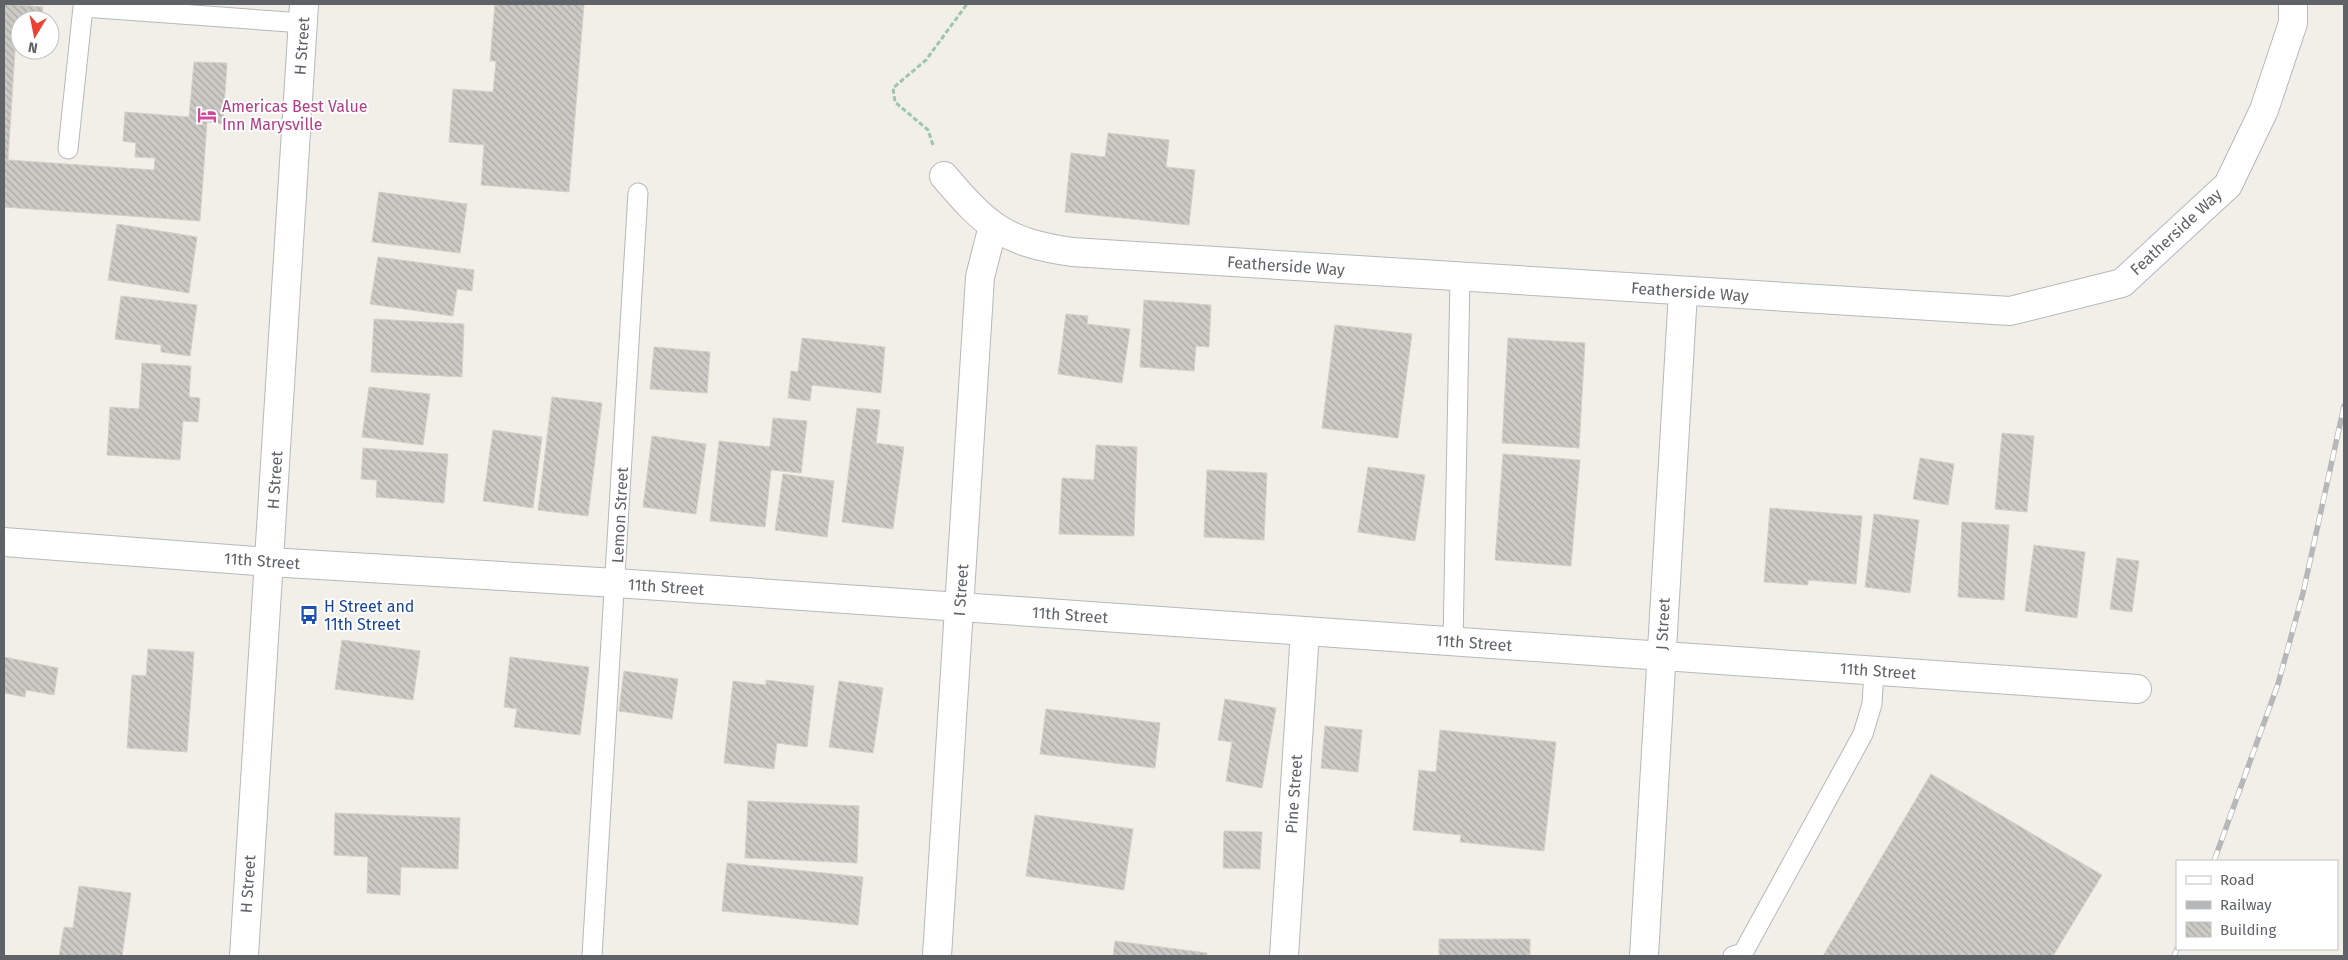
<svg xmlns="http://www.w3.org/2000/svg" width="2348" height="960" font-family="'Fira Sans',sans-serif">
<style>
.building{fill:url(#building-back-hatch);stroke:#d6d1c6}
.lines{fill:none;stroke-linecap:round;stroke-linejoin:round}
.lane-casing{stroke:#b5b8bc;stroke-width:21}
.street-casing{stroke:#b5b8bc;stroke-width:30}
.path{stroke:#9cc7a9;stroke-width:3;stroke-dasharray:5 2.5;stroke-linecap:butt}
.lane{stroke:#fff;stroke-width:19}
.street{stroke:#fff;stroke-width:28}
.rail-casing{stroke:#b6b7b8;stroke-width:5.5}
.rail{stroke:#fff;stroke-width:4;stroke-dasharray:11;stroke-linecap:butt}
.labels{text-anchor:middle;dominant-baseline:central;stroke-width:4;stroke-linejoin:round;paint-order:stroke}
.street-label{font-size:16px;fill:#5f6368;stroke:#fff}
.hotel-label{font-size:16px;fill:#b23c85;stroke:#fff;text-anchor:start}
.transit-label{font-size:16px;fill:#164399;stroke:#fff;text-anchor:start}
</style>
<defs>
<pattern id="building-back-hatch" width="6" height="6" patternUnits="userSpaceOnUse" patternTransform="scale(1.25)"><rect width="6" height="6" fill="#cccac5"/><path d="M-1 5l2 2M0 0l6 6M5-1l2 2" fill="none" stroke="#a9a8a4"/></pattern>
</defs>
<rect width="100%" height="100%" fill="#f1efe8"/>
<!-- building -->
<path class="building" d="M4,4L43,7L41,20H20V35H16L8,160L154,170L155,158L135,157L136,143L123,141L125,112L189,117L194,62L227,63L223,124L207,122L200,221L4,207Z
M495,4H584L569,192L481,185L484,145L449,142L453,89L493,92L496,61H490Z
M1108,133L1169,140L1166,167L1195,170L1189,225L1065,212L1071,153L1105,157Z
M379,192L467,204L460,253L372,242Z
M117,224L197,237L189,293L108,280Z
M378,257L474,270L472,291L457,289L453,316L370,304Z
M121,296L197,305L190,356L161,352V345L115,339Z
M1144,300L1211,305L1209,347L1196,346L1194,371L1140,367Z
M1066,314L1088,316L1087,324L1130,329L1122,383L1058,374Z
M374,319L464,324L462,377L371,372Z
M1335,325L1412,334L1398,438L1322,428Z
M802,338L885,347L881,393L812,385L810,401L788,398L791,371L798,372Z
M1508,338L1585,343L1579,448L1502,443Z
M654,347L710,352L707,393L650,389Z
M142,363L191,366L189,397L200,398L198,422L183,421L180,460L107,455L110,407L139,409Z
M369,387L430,394L423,445L362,437Z
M552,397L602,403L588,516L538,510Z
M857,408L880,410L876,443L904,447L893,529L842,522Z
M773,418L807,421L801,473L771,470L765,527L710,521L719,441L770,447Z
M493,430L542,437L533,508L483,501Z
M2002,433L2034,436L2027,512L1995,509Z
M652,436L706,444L696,514L643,507Z
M1096,445L1137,447L1134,536L1059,534L1062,478L1094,480Z
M363,448L448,454L444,503L376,497L377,480L361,479Z
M1503,454L1580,460L1571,566L1495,560Z
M1920,458L1954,464L1948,505L1913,499Z
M1368,467L1425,475L1415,541L1358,532Z
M1207,470L1267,473L1264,540L1204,537Z
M783,474L834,481L827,537L775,530Z
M1770,508L1862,516L1856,584L1808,580V585L1764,582Z
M1874,514L1919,520L1910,593L1865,587Z
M1962,522L2009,525L2004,600L1958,597Z
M2034,545L2085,552L2077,618L2025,611Z
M2117,558L2139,561L2132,612L2110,609Z
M342,640L420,651L413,700L335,689Z
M148,649L194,652L187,752L127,748L132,675L146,676Z
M4,657L58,668L54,695L26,690L25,697L4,693Z
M510,657L589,667L580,735L514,727L517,709L504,707Z
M624,671L678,679L672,719L619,711Z
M766,680L814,686L807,747L777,743L774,769L724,763L733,681L766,685Z
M839,681L883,688L873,753L829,747Z
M1225,699L1276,708L1262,788L1226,781L1232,742L1218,740Z
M1046,709L1160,723L1155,768L1040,754Z
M1325,726L1362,730L1358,772L1321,768Z
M1440,730L1556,742L1544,851L1460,842L1461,835L1413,830L1419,770L1436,772Z
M1931,774L2102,875L2053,956H1823Z
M748,801L859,806L857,863L745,858Z
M335,813L460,818L458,869L401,867L400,895L367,893L368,857L334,855Z
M1035,815L1133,829L1124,890L1026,876Z
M1224,831L1262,832L1260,869L1223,868Z
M727,863L863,877L858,925L722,911Z
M79,886L131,893L122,956H59L64,927L73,928Z
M1439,939H1530V956H1439Z
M1115,941L1207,953V956H1113Z"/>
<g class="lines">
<!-- lane casing -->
<g class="lane-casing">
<path id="lane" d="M83,4V7L303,23
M68,149L83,7
M1453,642L1460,278
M592,956L638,193
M1733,956L1743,953L1863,734L1872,704L1874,671"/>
</g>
<!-- street casing -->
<g class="street-casing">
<path id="street" d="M944,176C987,227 1005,242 1072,252L2010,311L2122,283L2228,185L2264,110L2293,23V4
M4,542L270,562L616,583L2137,689
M244,956L304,4
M937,956L980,277L993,226
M1284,956L1305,631
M1644,956L1683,292"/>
</g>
<!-- path -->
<path class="path" d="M933,145L928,130L895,102L893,88L926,60L967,4"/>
<!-- lane -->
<use href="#lane" class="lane"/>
<!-- street -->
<use href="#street" class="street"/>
<!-- rail casing -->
<g class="rail-casing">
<path id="rail" d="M2214,861L2278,684L2303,593L2344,406
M2174,956L2177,949"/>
</g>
<!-- rail -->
<use href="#rail" class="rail"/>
</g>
<!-- icons -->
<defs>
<g id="hotel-bare" transform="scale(1.5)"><path d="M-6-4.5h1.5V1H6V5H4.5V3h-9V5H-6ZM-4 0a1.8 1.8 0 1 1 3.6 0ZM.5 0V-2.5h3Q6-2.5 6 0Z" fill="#d1479c" stroke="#fff" stroke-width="2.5" paint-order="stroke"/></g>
<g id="bus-bare" transform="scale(1.5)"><path d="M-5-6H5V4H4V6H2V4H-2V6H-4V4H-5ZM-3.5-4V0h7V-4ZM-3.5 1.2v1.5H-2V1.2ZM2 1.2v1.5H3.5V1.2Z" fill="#1a4fb4" stroke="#fff" stroke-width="2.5" paint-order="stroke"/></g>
</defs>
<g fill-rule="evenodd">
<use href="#hotel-bare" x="207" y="115"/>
<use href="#bus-bare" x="309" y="615"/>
</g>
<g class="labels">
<!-- street labels -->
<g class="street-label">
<text transform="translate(302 46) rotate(-86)">H Street</text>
<text transform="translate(2176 232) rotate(-43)">Featherside Way</text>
<text transform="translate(1286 266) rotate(4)">Featherside Way</text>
<text transform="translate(1690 292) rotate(4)">Featherside Way</text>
<text transform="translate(275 480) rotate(-86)">H Street</text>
<text transform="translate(620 515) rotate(-87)">Lemon Street</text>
<text transform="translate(262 561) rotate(4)">11th Street</text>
<text transform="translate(666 587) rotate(4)">11th Street</text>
<text transform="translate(961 590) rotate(-86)">I Street</text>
<text transform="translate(1070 615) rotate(4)">11th Street</text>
<text transform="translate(1663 624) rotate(-87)">J Street</text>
<text transform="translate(1474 643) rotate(4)">11th Street</text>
<text transform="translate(1878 671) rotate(4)">11th Street</text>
<text transform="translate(1294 794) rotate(-86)">Pine Street</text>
<text transform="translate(248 884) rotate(-86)">H Street</text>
</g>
<!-- hotel labels -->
<g class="hotel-label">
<text x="222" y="106">Americas Best Value<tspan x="222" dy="18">Inn Marysville</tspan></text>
</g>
<!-- transit labels -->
<g class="transit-label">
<text x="324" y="606">H Street and<tspan x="324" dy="18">11th Street</tspan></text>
</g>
</g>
<!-- border -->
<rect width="2348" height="960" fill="none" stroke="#5f6368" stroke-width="10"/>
<!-- legend -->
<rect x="2176" y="860" width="162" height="90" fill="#ffffff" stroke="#bfc1c3"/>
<rect x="2186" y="876" width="25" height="8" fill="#ffffff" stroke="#bfc1c3"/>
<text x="2220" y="885" font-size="15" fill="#5f6368">Road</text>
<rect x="2186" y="901" width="25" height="8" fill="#b6b7b8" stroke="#bfc1c3"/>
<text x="2220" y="910" font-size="15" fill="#5f6368">Railway</text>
<rect x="2186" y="922" width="25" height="15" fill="url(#building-back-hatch)" stroke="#bfc1c3"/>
<text x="2220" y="935" font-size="15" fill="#5f6368">Building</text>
<!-- north arrow -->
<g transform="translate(35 35) rotate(190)"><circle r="24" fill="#ffffff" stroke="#bfc1c3"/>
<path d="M0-4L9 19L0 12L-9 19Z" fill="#ea4335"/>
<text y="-8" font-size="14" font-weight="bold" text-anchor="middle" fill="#5f6368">N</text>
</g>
</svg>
